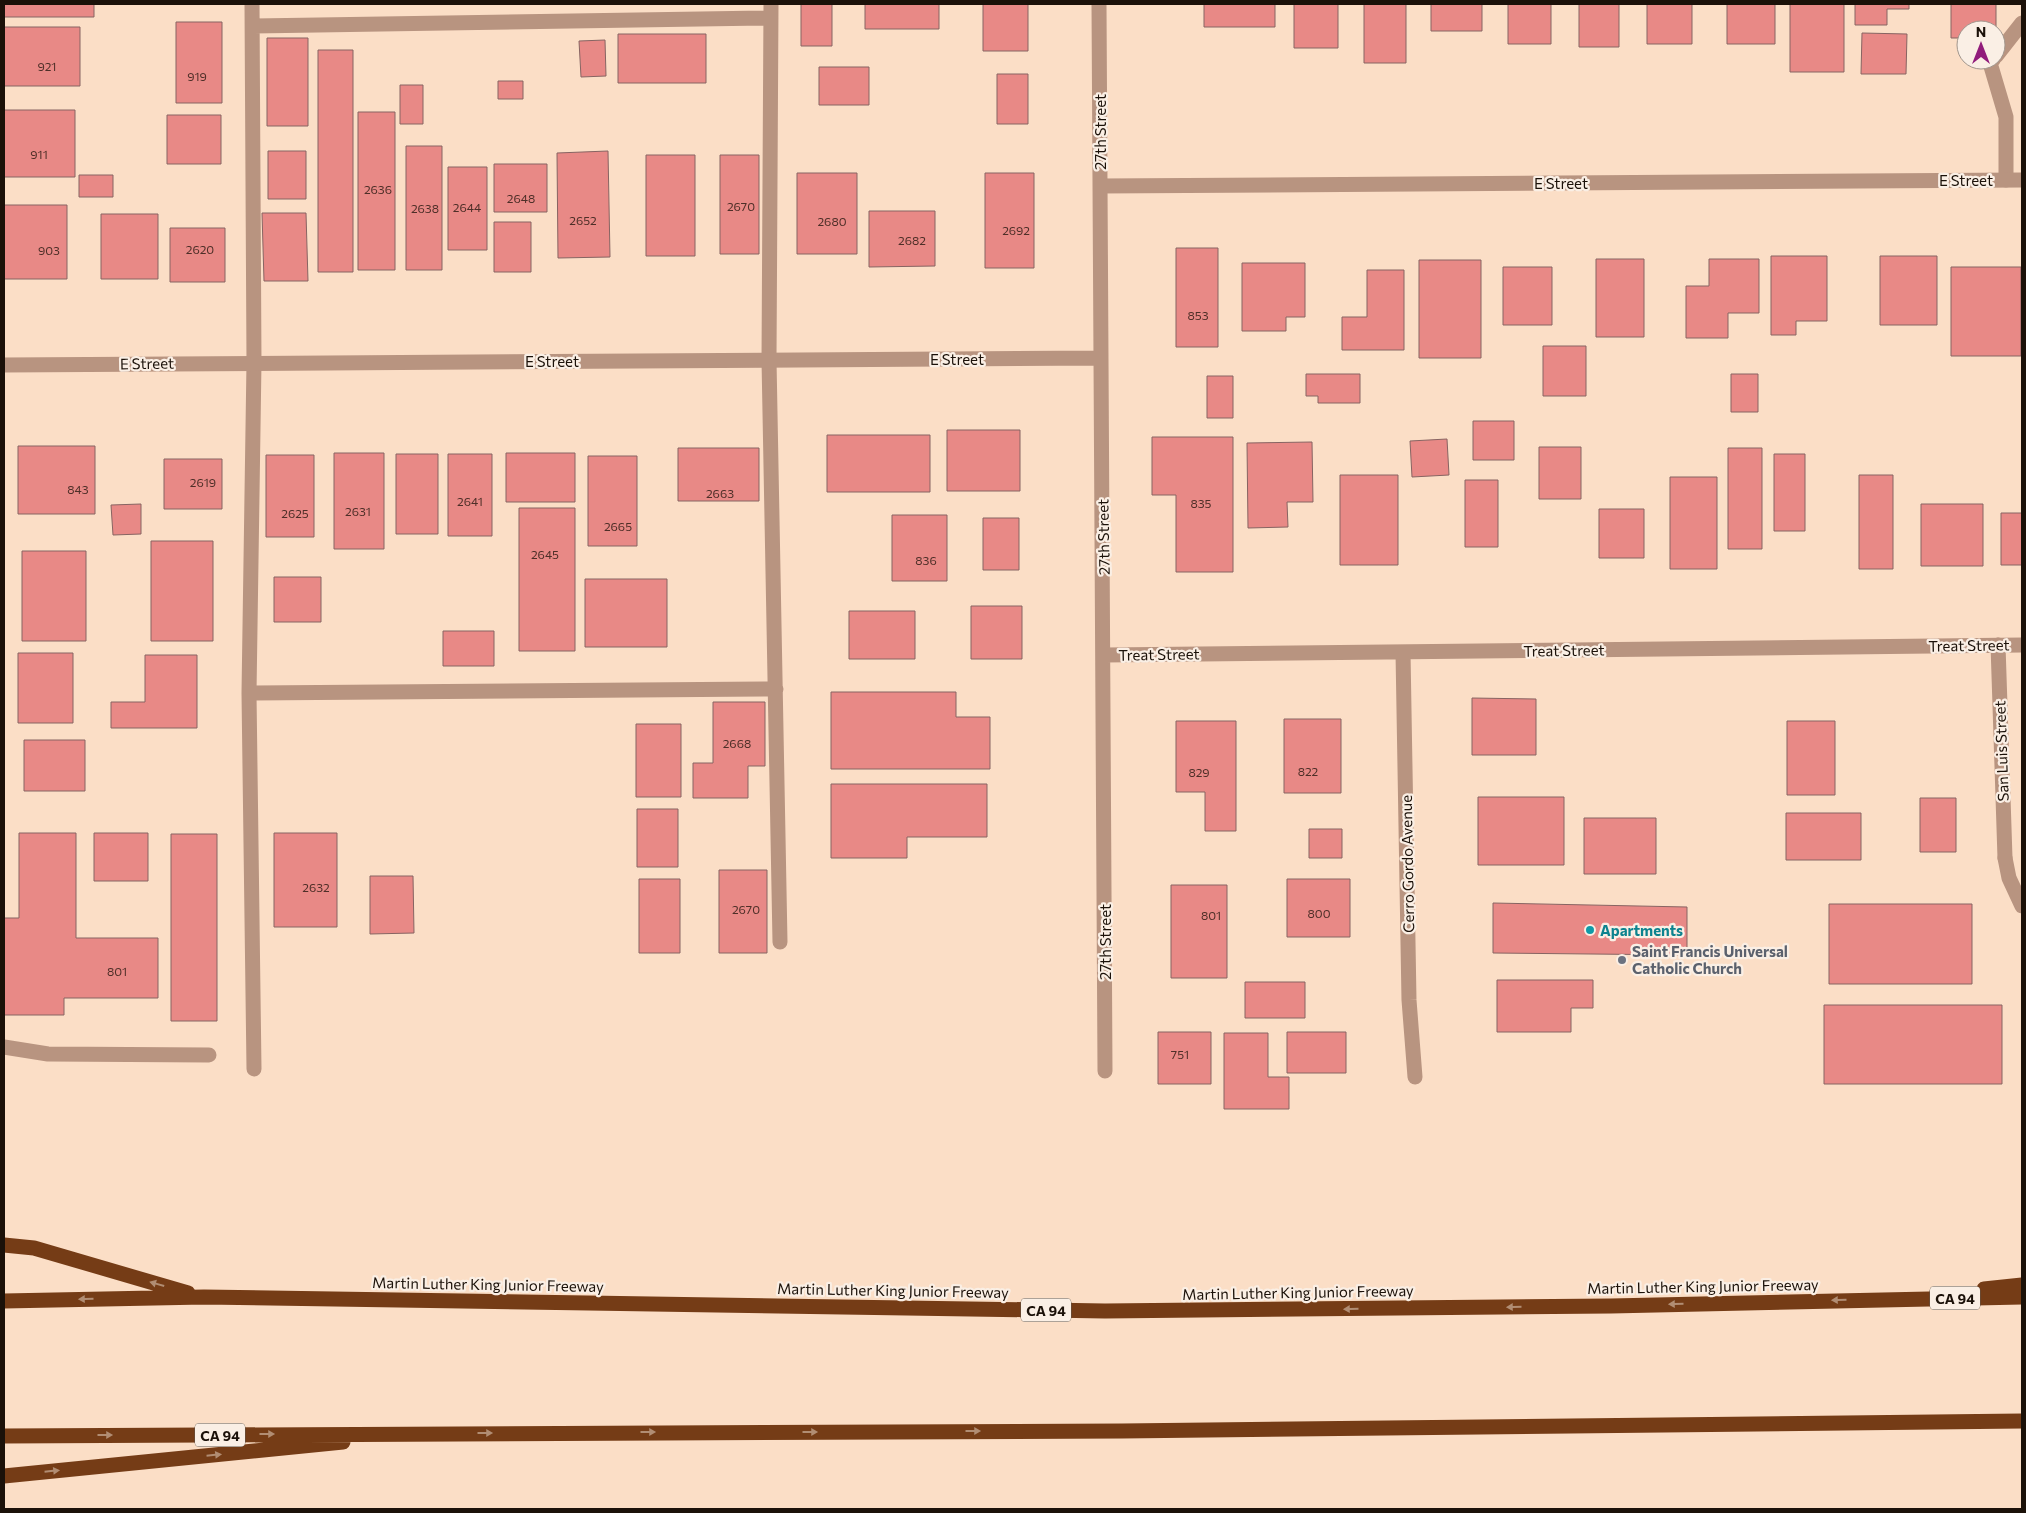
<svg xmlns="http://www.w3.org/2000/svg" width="2026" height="1513" font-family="Commissioner,sans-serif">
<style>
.building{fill:#e88986;stroke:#876462}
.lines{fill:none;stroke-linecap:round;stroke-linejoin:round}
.lane{stroke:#b89480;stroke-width:15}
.street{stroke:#b89480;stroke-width:15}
.highway{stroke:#753c16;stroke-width:15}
.oneway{fill:#b18d73}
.culture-dot{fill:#0f9aa8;stroke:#faefe5;stroke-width:2}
.worship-dot{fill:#6b7280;stroke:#faefe5;stroke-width:2}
.labels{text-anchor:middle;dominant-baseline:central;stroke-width:4.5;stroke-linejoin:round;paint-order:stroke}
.number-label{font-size:12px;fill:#4e2f28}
.shield{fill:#faefe5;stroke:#5e544b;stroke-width:1}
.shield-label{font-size:14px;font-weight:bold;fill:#1b1109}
.street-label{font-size:15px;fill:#1b1109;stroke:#faefe5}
.culture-label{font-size:15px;font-weight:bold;fill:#0d838f;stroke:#faefe5;text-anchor:start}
.worship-label{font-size:15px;font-weight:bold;fill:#5b616d;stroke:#faefe5;text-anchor:start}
</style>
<rect width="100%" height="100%" fill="#fbdec6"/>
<!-- building -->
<path class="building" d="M4,4H94V17H4Z
M801,4H832V46H801Z
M865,4H939V29H865Z
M983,4H1028V51H983Z
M1204,4H1275V27H1204Z
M1294,4H1338V48H1294Z
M1364,4H1406V63H1364Z
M1431,4H1482V31H1431Z
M1508,4H1551V44H1508Z
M1579,4H1619V47H1579Z
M1647,4H1692V44H1647Z
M1727,4H1775V44H1727Z
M1790,4H1844V72H1790Z
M1855,4H1909V9H1887V25H1855Z
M1951,4H1996V30H1966V38H1951Z
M176,22H222V103H176Z
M4,27H80V86H4Z
M1862,33L1907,34L1906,74H1861Z
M618,34H706V83H618Z
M267,38H308V126H267Z
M605,40L606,76L581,77L579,41Z
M318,50H353V272H318Z
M819,67H869V105H819Z
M997,74H1028V124H997Z
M498,81H523V99H498Z
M400,85H423V124H400Z
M4,110H75V177H4Z
M358,112H395V270H358Z
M167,115H221V164H167Z
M406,146H442V270H406Z
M268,151H306V199H268Z
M608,151L610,257L558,258L557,153Z
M646,155H695V256H646Z
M720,155H759V254H720Z
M494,164H547V212H494Z
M448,167H487V250H448Z
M797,173H857V254H797Z
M985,173H1034V268H985Z
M79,175H113V197H79Z
M4,205H67V279H4Z
M869,211H935V266L869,267Z
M262,213H306L308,281H264Z
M101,214H158V279H101Z
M494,222H531V272H494Z
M170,228H225V282H170Z
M1176,248H1218V347H1176Z
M1771,256H1827V321H1796V335H1771Z
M1880,256H1937V325H1880Z
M1596,259H1644V337H1596Z
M1709,259H1759V313H1728V338H1686V286H1709Z
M1419,260H1481V358H1419Z
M1242,263H1305V317H1286V331H1242Z
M1503,267H1552V325H1503Z
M1951,267H2021V356H1951Z
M1367,270H1404V350H1342V317H1367Z
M1543,346H1586V396H1543Z
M1306,374H1360V403H1318V396H1306Z
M1731,374H1758V412H1731Z
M1207,376H1233V418H1207Z
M1473,421H1514V460H1473Z
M947,430H1020V491H947Z
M827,435H930V492H827Z
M1152,437H1233V572H1176V495H1152Z
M1447,439L1449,475L1412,477L1410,441Z
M1312,442L1313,502H1287L1288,527L1248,528L1247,443Z
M18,446H95V514H18Z
M1539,447H1581V499H1539Z
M678,448H759V501H678Z
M1728,448H1762V549H1728Z
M334,453H384V549H334Z
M506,453H575V502H506Z
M396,454H438V534H396Z
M448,454H492V536H448Z
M1774,454H1805V531H1774Z
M266,455H314V537H266Z
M588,456H637V546H588Z
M164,459H222V509H164Z
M1340,475H1398V565H1340Z
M1859,475H1893V569H1859Z
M1670,477H1717V569H1670Z
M1465,480H1498V547H1465Z
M141,504V534L113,535L111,505Z
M1921,504H1983V566H1921Z
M519,508H575V651H519Z
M1599,509H1644V558H1599Z
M2001,513H2022V565H2001Z
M892,515H947V581H892Z
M983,518H1019V570H983Z
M151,541H213V641H151Z
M22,551H86V641H22Z
M274,577H321V622H274Z
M585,579H667V647H585Z
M971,606H1022V659H971Z
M849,611H915V659H849Z
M443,631H494V666H443Z
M18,653H73V723H18Z
M145,655H197V728H111V702H145Z
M831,692H956V717H990V769H831Z
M1472,698L1536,699V755H1472Z
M713,702H765V766H748V798H693V763H713Z
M1284,719H1341V793H1284Z
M1176,721H1236V831H1205V792H1176Z
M1787,721H1835V795H1787Z
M636,724H681V797H636Z
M24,740H85V791H24Z
M831,784H987V837H907V858H831Z
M1478,797H1564V865H1478Z
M1920,798H1956V852H1920Z
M637,809H678V867H637Z
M1786,813H1861V860H1786Z
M1584,818H1656V874H1584Z
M1309,829H1342V858H1309Z
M19,833H76V938H158V998H64V1015H4V918H19Z
M94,833H148V881H94Z
M274,833H337V927H274Z
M171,834H217V1021H171Z
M719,870H767V953H719Z
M370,876H413L414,933L370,934Z
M639,879H680V953H639Z
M1287,879H1350V937H1287Z
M1171,885H1227V978H1171Z
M1493,903L1687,907V955L1493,953Z
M1829,904H1972V984H1829Z
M1497,980H1593V1008H1571V1032H1497Z
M1245,982H1305V1018H1245Z
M1824,1005H2002V1084H1824Z
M1158,1032H1211V1084H1158Z
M1287,1032H1346V1073H1287Z
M1224,1033H1268V1077H1289V1109H1224Z"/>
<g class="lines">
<!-- lane -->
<path class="lane" d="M252,4L254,362L249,693L254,1069
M771,4L769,360L780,942
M253,26L771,18
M1996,56L2022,23
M1993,60L1990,63L2006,117V180
M249,693L776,689
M2005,858L2009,878L2022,906
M4,1047L48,1054L209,1055"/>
<!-- street -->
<path class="street" d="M1099,4C1102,359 1105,715 1105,1071
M1101,186L2022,180
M4,365L1101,358
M1998,645L2005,858
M1403,652L1409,1000L1415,1077
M1105,655L2022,645"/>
<!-- highway -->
<path class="highway" d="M4,1245L34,1248L188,1293
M1984,1289L2022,1285
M4,1301L204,1297L1105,1311L1611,1306L2022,1297
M4,1436L1122,1431L2022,1421
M4,1476L343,1442"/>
</g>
<!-- one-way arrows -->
<defs><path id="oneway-solid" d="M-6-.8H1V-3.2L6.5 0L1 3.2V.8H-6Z" transform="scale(1.25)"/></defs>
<g class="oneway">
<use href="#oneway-solid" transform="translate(157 1284) rotate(-164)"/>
<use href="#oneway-solid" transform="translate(86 1299) rotate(179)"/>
<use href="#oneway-solid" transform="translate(1839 1300) rotate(179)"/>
<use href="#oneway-solid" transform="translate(1676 1304) rotate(179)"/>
<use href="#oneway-solid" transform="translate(1514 1307) rotate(179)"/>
<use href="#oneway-solid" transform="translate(1351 1309) rotate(179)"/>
<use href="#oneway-solid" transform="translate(973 1431)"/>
<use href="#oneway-solid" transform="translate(648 1432)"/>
<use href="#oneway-solid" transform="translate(810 1432)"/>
<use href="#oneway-solid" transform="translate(485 1433)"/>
<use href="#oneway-solid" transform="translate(267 1434)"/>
<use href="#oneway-solid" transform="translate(105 1435)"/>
<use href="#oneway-solid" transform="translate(214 1455) rotate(-6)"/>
<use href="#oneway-solid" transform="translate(52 1471) rotate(-6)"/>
</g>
<!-- markers -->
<circle class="culture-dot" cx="1590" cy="930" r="5"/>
<circle class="worship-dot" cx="1622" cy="960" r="5"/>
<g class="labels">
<!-- number labels -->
<g class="number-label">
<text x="47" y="66">921</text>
<text x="197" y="76">919</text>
<text x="39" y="154">911</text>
<text x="378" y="189">2636</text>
<text x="521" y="198">2648</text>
<text x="741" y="206">2670</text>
<text x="467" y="207">2644</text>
<text x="425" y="208">2638</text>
<text x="583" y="220">2652</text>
<text x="832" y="221">2680</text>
<text x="1016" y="230">2692</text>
<text x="912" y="240">2682</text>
<text x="200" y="249">2620</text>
<text x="49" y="250">903</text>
<text x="1198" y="315">853</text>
<text x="203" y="482">2619</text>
<text x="78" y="489">843</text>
<text x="720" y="493">2663</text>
<text x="470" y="501">2641</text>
<text x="1201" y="503">835</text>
<text x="358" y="511">2631</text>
<text x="295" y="513">2625</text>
<text x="618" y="526">2665</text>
<text x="545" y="554">2645</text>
<text x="926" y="560">836</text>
<text x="737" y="743">2668</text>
<text x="1308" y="771">822</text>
<text x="1199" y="772">829</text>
<text x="316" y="887">2632</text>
<text x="746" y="909">2670</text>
<text x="1319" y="913">800</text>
<text x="1211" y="915">801</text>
<text x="117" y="971">801</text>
<text x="1180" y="1054">751</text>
</g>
<!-- shield labels -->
<g class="shield">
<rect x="1930" y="1286.5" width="50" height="23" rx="4"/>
<rect x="1021" y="1298.5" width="50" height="23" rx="4"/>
<rect x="195" y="1423.5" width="50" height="23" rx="4"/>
</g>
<g class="shield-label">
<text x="1955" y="1298">CA 94</text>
<text x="1046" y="1310">CA 94</text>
<text x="220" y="1435">CA 94</text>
</g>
<!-- street labels -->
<g class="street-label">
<text transform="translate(1100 132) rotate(-90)">27th Street</text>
<text x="1966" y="180">E Street</text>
<text x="1561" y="183">E Street</text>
<text x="957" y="359">E Street</text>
<text x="552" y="361">E Street</text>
<text transform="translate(147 363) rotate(-1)">E Street</text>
<text transform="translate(1103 537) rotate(-91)">27th Street</text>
<text transform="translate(1969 645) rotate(-1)">Treat Street</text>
<text transform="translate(1564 650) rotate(-1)">Treat Street</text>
<text transform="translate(1159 654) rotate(-1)">Treat Street</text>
<text transform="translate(2001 751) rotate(-92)">San Luis Street</text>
<text transform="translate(1407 864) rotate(-91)">Cerro Gordo Avenue</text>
<text transform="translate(1105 942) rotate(-90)">27th Street</text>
<text transform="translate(488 1284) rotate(1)">Martin Luther King Junior Freeway</text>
<text transform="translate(1703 1286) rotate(-1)">Martin Luther King Junior Freeway</text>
<text transform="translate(893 1290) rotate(1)">Martin Luther King Junior Freeway</text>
<text transform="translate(1298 1292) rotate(-1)">Martin Luther King Junior Freeway</text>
</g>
<!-- culture labels -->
<g class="culture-label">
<text x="1600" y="930">Apartments</text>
</g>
<!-- worship labels -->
<g class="worship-label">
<text x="1632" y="951">Saint Francis Universal<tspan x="1632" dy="17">Catholic Church</tspan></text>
</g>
</g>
<!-- border -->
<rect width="2026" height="1513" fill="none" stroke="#1b1109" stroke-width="10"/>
<!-- north arrow -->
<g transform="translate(1981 45)"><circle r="24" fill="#faefe5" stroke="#a1968d"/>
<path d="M0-4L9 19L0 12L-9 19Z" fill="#911c7b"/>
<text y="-8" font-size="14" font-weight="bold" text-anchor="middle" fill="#1b1109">N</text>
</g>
</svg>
